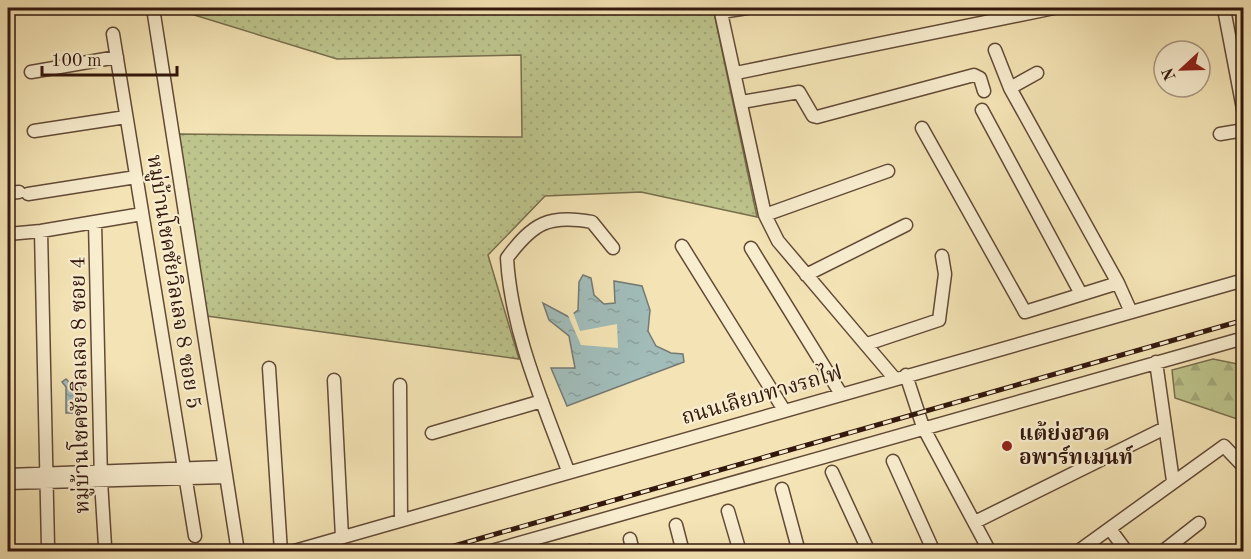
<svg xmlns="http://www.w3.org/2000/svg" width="1251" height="559" font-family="'Old Standard TT','Noto Serif Thai',serif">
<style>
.green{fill:url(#green-dots);stroke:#786e4c;stroke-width:1.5}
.forest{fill:url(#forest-firs);stroke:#786e4c;stroke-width:1.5}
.water{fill:url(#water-ripples);stroke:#757a74;stroke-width:1.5}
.pier{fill:#f4e4b5}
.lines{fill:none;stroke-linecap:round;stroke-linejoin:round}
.minor-casing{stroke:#624a37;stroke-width:15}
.minor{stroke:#f8edcf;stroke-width:12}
.rail-casing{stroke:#32170d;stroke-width:5}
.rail{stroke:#f8edcf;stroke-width:3;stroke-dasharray:9;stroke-linecap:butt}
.poi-dot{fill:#8f2418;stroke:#f8edcf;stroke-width:2}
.labels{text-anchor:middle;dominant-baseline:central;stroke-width:4.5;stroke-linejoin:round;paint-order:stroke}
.street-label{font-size:21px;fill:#32170d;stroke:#f8edcf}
.poi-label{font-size:21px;font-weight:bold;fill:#32170d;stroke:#f8edcf;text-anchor:start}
</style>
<defs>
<pattern id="green-dots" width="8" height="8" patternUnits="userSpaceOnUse" patternTransform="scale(1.5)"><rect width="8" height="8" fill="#bdc48c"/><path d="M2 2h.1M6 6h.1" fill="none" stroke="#a3a878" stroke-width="1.8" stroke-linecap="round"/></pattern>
<pattern id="forest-firs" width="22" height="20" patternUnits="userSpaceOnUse" patternTransform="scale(1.5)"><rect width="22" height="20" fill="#bdc48c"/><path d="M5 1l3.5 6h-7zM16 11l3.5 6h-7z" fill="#a3a878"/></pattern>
<pattern id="water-ripples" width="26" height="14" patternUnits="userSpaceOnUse" patternTransform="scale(1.5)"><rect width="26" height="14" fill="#a1bcb9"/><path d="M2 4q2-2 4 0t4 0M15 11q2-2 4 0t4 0" fill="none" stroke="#8ba19e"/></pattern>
</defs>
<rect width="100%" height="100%" fill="#f4e4b5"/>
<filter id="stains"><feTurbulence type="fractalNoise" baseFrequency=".00333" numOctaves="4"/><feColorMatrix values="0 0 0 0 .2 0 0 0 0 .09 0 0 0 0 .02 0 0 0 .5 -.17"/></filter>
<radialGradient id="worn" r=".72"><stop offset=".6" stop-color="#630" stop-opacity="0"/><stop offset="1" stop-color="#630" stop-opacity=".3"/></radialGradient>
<!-- green -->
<path class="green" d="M244,8H713L757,217L641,192L545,196L488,255L519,359L207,316L179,134L522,137L521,55L337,59L191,14Z"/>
<!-- forest -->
<path class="forest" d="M1213,359L1243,365V421L1175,398L1172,370Z"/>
<!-- water -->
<path class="water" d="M583,275L591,278L594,295L604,304L615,303L614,281L642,286L650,310L648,331L656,346L671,353L683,354L684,362L567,406L551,368H575L569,336L549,320L543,303L569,317L578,310L579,282Z
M66,379L69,382H81V413H66V387L62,382Z"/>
<!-- pier -->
<path class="pier" d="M573,312L580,331L617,324L618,348L581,345L567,313Z"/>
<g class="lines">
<!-- minor casing -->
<g class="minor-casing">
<path id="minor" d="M153,8L238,552
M720,8L765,215L778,241L895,379
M1232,8L1224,9L1244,114
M721,12L747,8
M113,34L195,536
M995,50L1010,88
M31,72L117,57
M736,73L1054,8
M1037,73L1010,88L1118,283L1131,312
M742,102L799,92L813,116L817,117L974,75L980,78L984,91
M982,110L1081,294
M922,128L1025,312L1118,283
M34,131L126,117
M1220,134L1244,130
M8,193L19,192
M28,194L136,177
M765,215L888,171
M95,222L101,481L105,546
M41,231L48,547
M8,234L41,231L142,214
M682,246L784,410
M751,248L841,394
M806,275L906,225
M867,344L939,320L945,274L942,256
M1156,362L1173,481
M269,368L281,552
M906,375L923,427L990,552
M334,380L342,537
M400,385L401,520
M432,433L542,401
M893,461L934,552
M568,471C543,403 511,331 507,258C533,223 549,214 592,222L613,248
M832,472L869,552
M8,475L224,467
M8,483L226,477
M782,489L799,552
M728,511L740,552
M975,522L1165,428
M676,525L683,552
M1110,529L1127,552
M630,539L633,552
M590,551V552
M291,552L1244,280
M488,552L1244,338
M1077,552L1224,446L1244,467
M1162,552L1199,523"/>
</g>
<!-- minor -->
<use href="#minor" class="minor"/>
<!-- rail casing -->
<g class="rail-casing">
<path id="rail" d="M433,552L1244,320"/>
</g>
<!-- rail -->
<use href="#rail" class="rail"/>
</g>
<!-- markers -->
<circle class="poi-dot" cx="1007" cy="446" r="6"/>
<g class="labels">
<!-- street labels -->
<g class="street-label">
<text transform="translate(173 282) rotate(81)">หมู่บ้านโชคชัยวิลเลจ 8 ซอย 5</text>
<text transform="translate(81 385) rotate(-91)">หมู่บ้านโชคชัยวิลเลจ 8 ซอย 4</text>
<text transform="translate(762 396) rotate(-16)">ถนนเลียบทางรถไฟ</text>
</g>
<!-- poi labels -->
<g class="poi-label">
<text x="1019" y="434">แต้ย่งฮวด<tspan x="1019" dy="24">อพาร์ทเมนท์</tspan></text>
</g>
</g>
<!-- margin -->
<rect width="1251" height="559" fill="none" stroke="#f4e4b5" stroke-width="30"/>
<rect x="9" y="9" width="1233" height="541" fill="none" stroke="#32170d" stroke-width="3"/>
<rect x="15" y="15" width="1221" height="529" fill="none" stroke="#32170d" stroke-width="1.5"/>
<!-- north arrow -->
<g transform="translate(1182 69) rotate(248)"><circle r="28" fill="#f8edcf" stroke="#a99781" stroke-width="1.5"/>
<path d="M0-4.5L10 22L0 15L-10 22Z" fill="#8f2418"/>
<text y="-9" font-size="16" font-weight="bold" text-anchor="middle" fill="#32170d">N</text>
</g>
<!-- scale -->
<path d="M42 66v9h135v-9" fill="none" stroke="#32170d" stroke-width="3"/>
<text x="51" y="66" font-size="18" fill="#32170d" stroke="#f8edcf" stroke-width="4.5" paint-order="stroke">100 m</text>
<rect width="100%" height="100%" filter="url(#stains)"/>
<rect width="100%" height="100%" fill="url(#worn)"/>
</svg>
